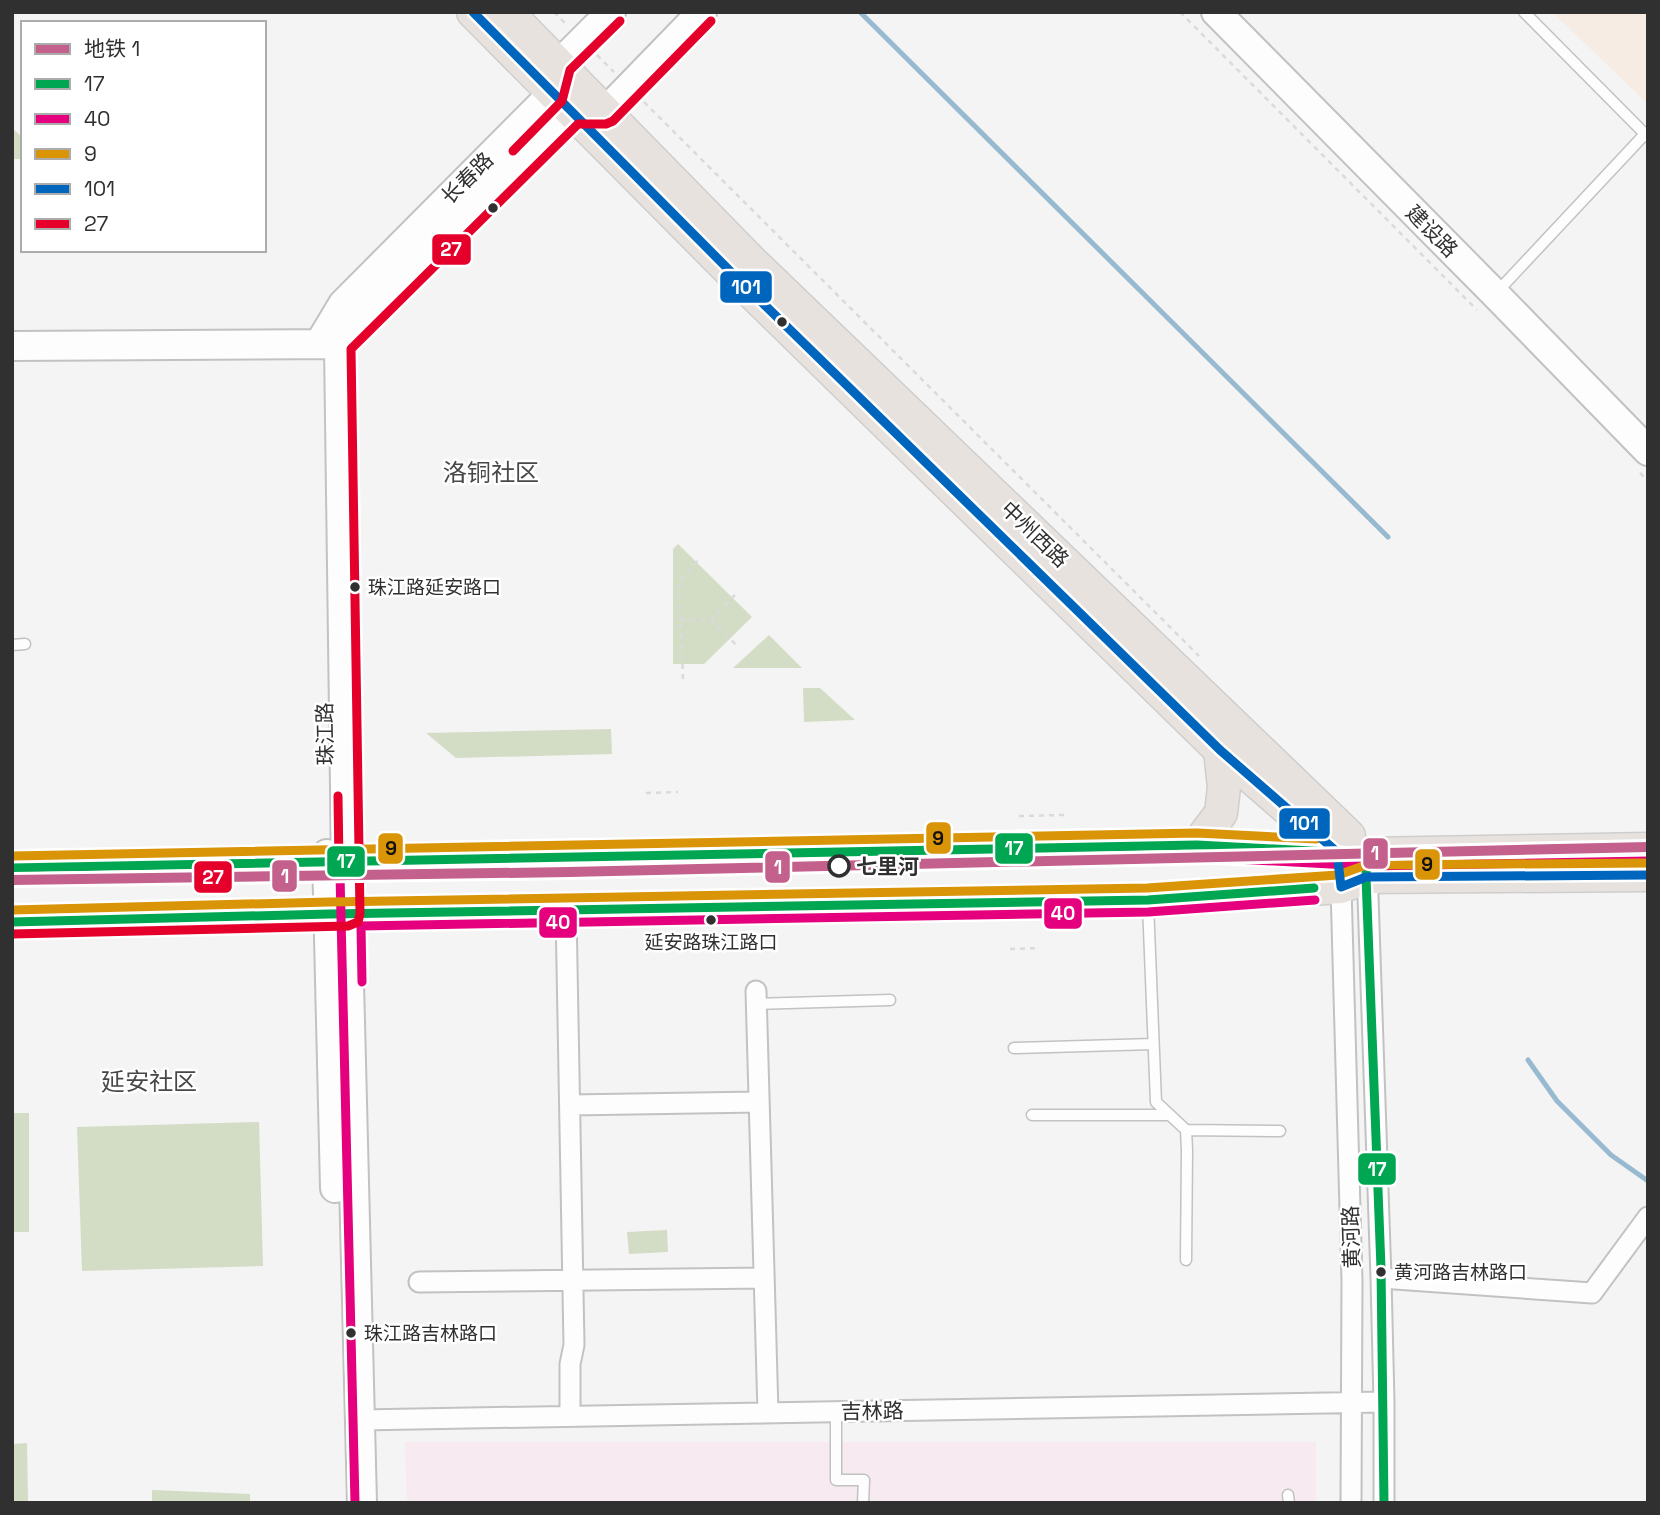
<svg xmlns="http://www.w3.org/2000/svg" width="1660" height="1515" font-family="'Space Grotesk','Noto Sans SC',sans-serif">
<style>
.commercial{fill:#f7eaf0}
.industrial{fill:#f7ece4}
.green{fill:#d3dcc5}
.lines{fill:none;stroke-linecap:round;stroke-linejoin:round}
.stream{stroke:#98bad0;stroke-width:5}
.lane-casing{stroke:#c2c2c2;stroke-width:13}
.street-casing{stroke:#c2c2c2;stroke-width:23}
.secondary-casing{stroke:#c2c2c2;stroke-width:32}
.primary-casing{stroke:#cecece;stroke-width:35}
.path{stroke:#dadada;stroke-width:2.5;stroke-dasharray:5 5;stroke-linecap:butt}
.lane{stroke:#fdfdfd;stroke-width:10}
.street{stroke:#fdfdfd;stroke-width:19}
.secondary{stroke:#fdfdfd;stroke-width:28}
.primary{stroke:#e8e2de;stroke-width:32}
.bus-1-casing{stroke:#fff;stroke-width:14}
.bus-2-casing{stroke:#fff;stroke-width:14}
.bus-3-casing{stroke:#fff;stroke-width:14}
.bus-4-casing{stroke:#fff;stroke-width:14}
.bus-5-casing{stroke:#fff;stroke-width:14}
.bus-1{stroke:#00a651;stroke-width:9}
.bus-2{stroke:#e5007d;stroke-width:9}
.bus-3{stroke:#d99407;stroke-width:9}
.bus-4{stroke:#0065bd;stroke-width:9}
.bus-5{stroke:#e4002b;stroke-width:9}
.metro-1-casing{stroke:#fff;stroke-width:16}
.metro-1{stroke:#c4608c;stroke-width:10}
.bus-dot{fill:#303031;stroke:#fff;stroke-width:2.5}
.stop-dot{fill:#fff;stroke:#303031;stroke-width:3.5}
.labels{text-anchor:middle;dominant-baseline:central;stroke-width:5;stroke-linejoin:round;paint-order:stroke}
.bus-label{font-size:19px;fill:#303031;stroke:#fff;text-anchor:start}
.street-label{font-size:21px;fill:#303031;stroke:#fff}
.stop-label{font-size:21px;font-weight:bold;fill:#303031;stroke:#fff;text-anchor:start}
.quarter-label{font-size:24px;fill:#484849;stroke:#fff}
.line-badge{stroke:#fff;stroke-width:2.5}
.badge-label{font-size:19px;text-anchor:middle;font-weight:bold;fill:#fff}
.pale-badge-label{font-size:19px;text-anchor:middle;font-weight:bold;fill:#111}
</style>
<rect width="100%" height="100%" fill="#f4f4f4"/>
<!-- commercial -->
<path class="commercial" d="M405,1442H1316V1503H407Z"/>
<!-- industrial -->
<path class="industrial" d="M1552,12H1648V104Z"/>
<!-- green -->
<path class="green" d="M12,128L23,138V159H12Z
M678,544L752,617L704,664H673V549Z
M769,635L802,668H733Z
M803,688H820L855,720L804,722Z
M611,729L612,754L456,758L426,733Z
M12,1113H29V1232H12Z
M259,1122L263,1266L82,1271L77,1127Z
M667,1230L668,1252L629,1254L627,1232Z
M27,1443L28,1503H12V1444Z
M152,1490L250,1494V1503H152Z"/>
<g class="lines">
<!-- stream -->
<path class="stream" d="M860,12L1388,537
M1528,1060L1557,1101L1611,1155L1648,1181"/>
<!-- lane casing -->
<g class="lane-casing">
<path id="lane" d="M1524,12L1648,137
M1498,291L1645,134
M12,645L25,644
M1148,904L1156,1102L1186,1130L1187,1150L1186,1260
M757,1004L890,1000
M1014,1048L1153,1044
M1032,1115H1168
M1186,1130L1280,1131
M836,1412V1480H864L863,1503
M1288,1495L1289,1503"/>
</g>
<!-- street casing -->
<g class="street-casing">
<path id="street" d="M1367,867L1381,1278L1384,1402V1503
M1341,887L1352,1281L1351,1503
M566,911L574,1345L570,1364V1416
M756,991L768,1413
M570,1105L759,1102
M1381,1278L1592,1293L1648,1217
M419,1282L764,1278
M360,1420L1384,1402"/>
</g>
<!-- secondary casing -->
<g class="secondary-casing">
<path id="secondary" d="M1216,12L1495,294L1648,451
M319,344L343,304L553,93L559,64L611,12
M339,344L346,862L362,1503
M12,346L339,344L573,112H605L702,12
M327,854L335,1188"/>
</g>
<!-- primary casing -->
<g class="primary-casing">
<path id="primary" d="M473,12L735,276L1220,750L1337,852V857
M507,12L751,261L1349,836
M1197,845L1221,813L1224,787L1220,750
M12,868L1197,845L1367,854L1648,849
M12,922L329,914L1148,900L1341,887L1366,877L1648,875"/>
</g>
<!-- path -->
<path class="path" d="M554,12L567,25
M1180,12L1477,310
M597,55L614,72
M644,102L1199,656
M1640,473L1648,481
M711,619L737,646
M680,620L711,619L735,595
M683,679L679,582L699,559
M646,793L678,792
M1019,816L1064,815
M1010,949L1039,948"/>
<!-- lane -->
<use href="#lane" class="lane"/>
<!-- street -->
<use href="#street" class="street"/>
<!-- secondary -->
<use href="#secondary" class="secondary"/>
<!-- primary -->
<use href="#primary" class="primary"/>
<!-- bus-1 casing -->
<g class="bus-1-casing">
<path id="bus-1" d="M12,868L1197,845L1367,854L1366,877L1381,1268L1384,1503
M12,922L329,914L1148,900L1314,888"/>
</g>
<!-- bus-2 casing -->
<g class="bus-2-casing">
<path id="bus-2" d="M362,982L361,926L1148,912L1315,900
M355,1503L340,875L1197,857L1367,866L1648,861"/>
</g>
<!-- bus-3 casing -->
<g class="bus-3-casing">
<path id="bus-3" d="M12,856L1197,833L1317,839
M12,910L329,902L1147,888L1338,875L1366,865L1648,863"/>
</g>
<!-- bus-4 casing -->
<g class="bus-4-casing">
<path id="bus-4" d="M473,12L735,276L1220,750L1337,852L1341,887L1366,877L1648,875"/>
</g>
<!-- bus-5 casing -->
<g class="bus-5-casing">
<path id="bus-5" d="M513,151L562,101L570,70L620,21
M12,880L330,875L337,871L339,864L338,796
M12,934L348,926L358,922L360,914L351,349L578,124H606L613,121L711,21"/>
</g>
<!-- bus-1 -->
<use href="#bus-1" class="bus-1"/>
<!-- bus-2 -->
<use href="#bus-2" class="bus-2"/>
<!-- bus-3 -->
<use href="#bus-3" class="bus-3"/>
<!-- bus-4 -->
<use href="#bus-4" class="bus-4"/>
<!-- bus-5 -->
<use href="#bus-5" class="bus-5"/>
<!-- metro-1 casing -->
<g class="metro-1-casing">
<path id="metro-1" d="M12,880L569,872L1648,847"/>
</g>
<!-- metro-1 -->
<use href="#metro-1" class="metro-1"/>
</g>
<!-- markers -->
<g class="bus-dot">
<circle cx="493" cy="208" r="6"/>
<circle cx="782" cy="322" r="6"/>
<circle cx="355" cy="587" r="6"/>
<circle cx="711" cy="920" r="6"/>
<circle cx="1381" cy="1272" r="6"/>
<circle cx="351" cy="1333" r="6"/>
</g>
<circle class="stop-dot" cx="839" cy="866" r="10"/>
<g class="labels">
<!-- bus labels -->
<g class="bus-label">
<text x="368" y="587">珠江路延安路口</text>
<text x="711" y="942" text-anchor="middle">延安路珠江路口</text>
<text x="1394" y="1272">黄河路吉林路口</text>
<text x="364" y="1333">珠江路吉林路口</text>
</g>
<!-- street labels -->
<g class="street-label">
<text transform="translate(467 178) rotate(-45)">长春路</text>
<text transform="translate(1432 231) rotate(45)">建设路</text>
<text transform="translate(1035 534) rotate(44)">中州西路</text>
<text transform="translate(325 734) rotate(-91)">珠江路</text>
<text transform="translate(1351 1237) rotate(-92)">黄河路</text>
<text transform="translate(872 1411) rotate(-1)">吉林路</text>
</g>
<!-- stop labels -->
<g class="stop-label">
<text x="856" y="866">七里河</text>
</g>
<!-- quarter labels -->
<g class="quarter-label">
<text x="491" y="472">洛铜社区</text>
<text x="149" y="1081">延安社区</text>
</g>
</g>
<g class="line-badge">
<rect x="431" y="233" width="41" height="33" rx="7" fill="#e4002b"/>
<rect x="719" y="270" width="54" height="34" rx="7" fill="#0065bd"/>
<rect x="1278" y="807" width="53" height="33" rx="7" fill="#0065bd"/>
<rect x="925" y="821" width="27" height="34" rx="7" fill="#d99407"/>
<rect x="994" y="832" width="40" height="33" rx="7" fill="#00a651"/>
<rect x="377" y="832" width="27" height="33" rx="7" fill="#d99407"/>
<rect x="1362" y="837" width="27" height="33" rx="7" fill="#c4608c"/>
<rect x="326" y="845" width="40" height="33" rx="7" fill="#00a651"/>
<rect x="1414" y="848" width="27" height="33" rx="7" fill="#d99407"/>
<rect x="764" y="850" width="27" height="34" rx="7" fill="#c4608c"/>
<rect x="271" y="859" width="27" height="34" rx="7" fill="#c4608c"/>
<rect x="193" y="860" width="40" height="34" rx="7" fill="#e4002b"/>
<rect x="1043" y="897" width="40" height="33" rx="7" fill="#e5007d"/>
<rect x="538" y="906" width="40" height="33" rx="7" fill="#e5007d"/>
<rect x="1357" y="1152" width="40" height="34" rx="7" fill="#00a651"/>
</g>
<g class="badge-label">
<text x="451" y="256">27</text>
<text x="746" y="294">101</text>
<text x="1304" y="830">101</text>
<text x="1014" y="855">17</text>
<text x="1375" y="860">1</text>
<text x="346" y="868">17</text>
<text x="778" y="874">1</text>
<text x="285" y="883">1</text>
<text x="213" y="884">27</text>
<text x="1063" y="920">40</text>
<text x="558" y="929">40</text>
<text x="1377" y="1176">17</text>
</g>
<g class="pale-badge-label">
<text x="938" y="845">9</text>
<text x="391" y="855">9</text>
<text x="1427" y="871">9</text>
</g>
<!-- border -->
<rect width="1660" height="1515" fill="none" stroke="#303031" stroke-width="28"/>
<!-- legend -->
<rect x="21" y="21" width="245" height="231" fill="#ffffff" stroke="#acacad" stroke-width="2"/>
<rect x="35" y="44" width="35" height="10" fill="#c4608c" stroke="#acacad" stroke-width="2"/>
<text x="84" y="56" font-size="21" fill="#303031">地铁 1</text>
<rect x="35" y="79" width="35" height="10" fill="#00a651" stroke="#acacad" stroke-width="2"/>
<text x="84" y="91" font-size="21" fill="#303031">17</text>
<rect x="35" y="114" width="35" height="10" fill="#e5007d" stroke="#acacad" stroke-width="2"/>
<text x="84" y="126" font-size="21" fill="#303031">40</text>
<rect x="35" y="149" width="35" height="10" fill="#d99407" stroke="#acacad" stroke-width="2"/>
<text x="84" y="161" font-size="21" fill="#303031">9</text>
<rect x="35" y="184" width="35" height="10" fill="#0065bd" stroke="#acacad" stroke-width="2"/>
<text x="84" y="196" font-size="21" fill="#303031">101</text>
<rect x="35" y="219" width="35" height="10" fill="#e4002b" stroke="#acacad" stroke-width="2"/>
<text x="84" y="231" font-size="21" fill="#303031">27</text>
</svg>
